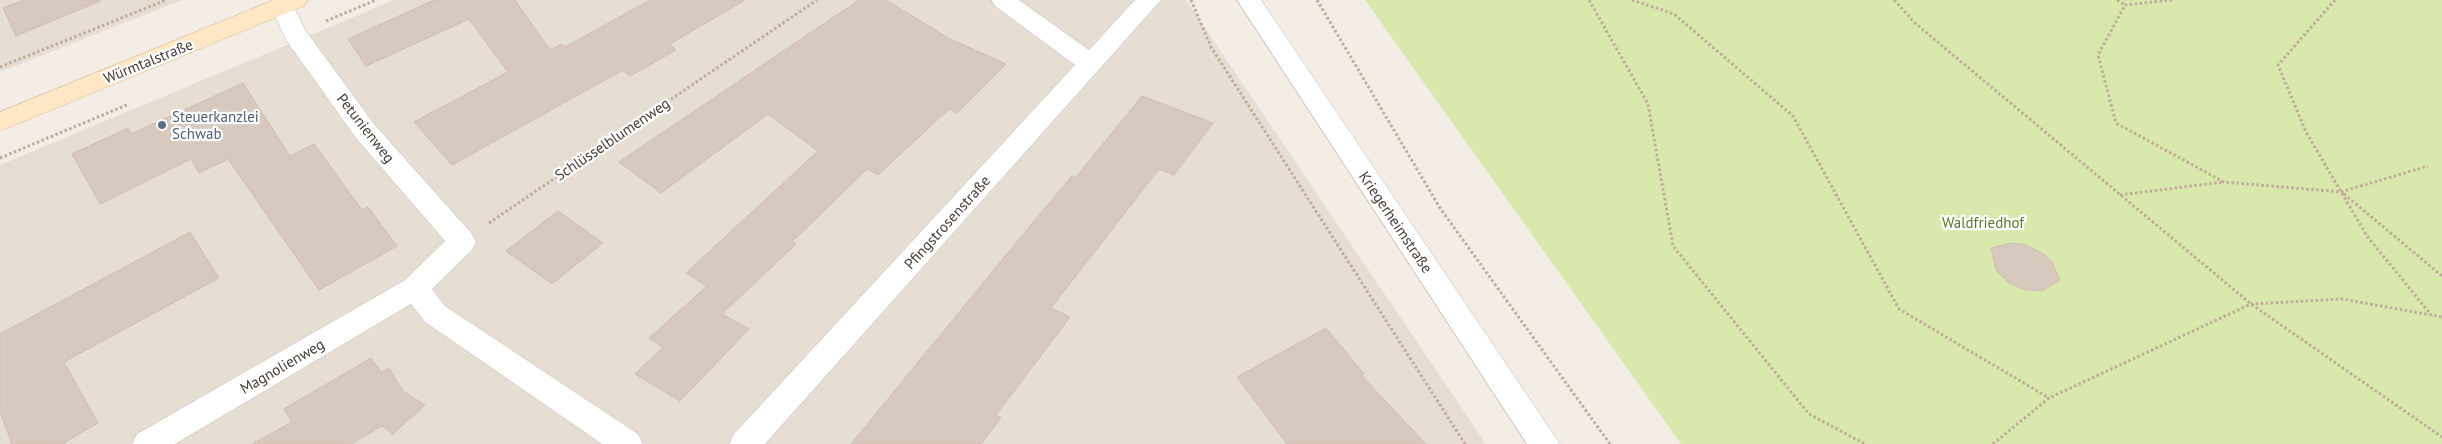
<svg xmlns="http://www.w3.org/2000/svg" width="2442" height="444" font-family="'PT Sans',sans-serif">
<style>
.residential{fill:#e7ded3}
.green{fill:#d9e9ad}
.building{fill:#d8c9be;stroke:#d0bdae}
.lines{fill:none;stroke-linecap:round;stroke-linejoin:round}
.street-casing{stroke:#bfb3a8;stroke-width:1}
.secondary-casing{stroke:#d8bb96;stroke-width:1}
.path{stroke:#c1ac99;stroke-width:3;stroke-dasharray:2.5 2.5;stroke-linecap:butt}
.street{fill:#fff;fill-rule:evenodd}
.secondary{fill:#ffe6c4;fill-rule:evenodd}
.service-dot{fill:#5c6f8a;stroke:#fff;stroke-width:2}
.labels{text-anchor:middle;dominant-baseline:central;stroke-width:4.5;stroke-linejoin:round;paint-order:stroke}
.street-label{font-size:15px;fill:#463c35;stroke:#fff}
.service-label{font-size:15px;fill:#4e5e75;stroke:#fff;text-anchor:start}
.park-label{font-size:15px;fill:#557a26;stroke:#fff}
</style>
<rect width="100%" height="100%" fill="#f3ede6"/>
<!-- residential -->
<path class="residential" d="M0,0H182L0,72Z
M394,0H1186L1486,444H0V165Z"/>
<!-- green -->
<path class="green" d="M1365,0H2442V444H1681Z"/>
<!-- building -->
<path class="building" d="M23,0H100V1L16,36L3,8Z
M434,0H515L550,50L562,44L565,47L650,0H745L670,44L676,50L630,76L623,70L452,165L414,122L508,72L469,19L366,66L348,39Z
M859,0H886L950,39L1006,64L957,113L949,109L878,175L867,169L793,241L796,244L722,314L749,329L680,401L635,374L663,347L649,338L707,286L686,273L818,151L768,114L661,193L619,162Z
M243,83L290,156L314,144L362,210L368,207L397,246L319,290L228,159L199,173L191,159L100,204L72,154L128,128L131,134Z
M1142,96L1213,123L1174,175L1159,169L1051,308L1070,317L996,415L1001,418L981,444H851L1015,244L1072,176L1076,177Z
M558,211L603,243L552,284L506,251Z
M190,232L219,278L64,362L98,423L62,444H12L0,412V334Z
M2012,243L2026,245L2044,254L2052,262L2060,280L2042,291L2026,290L2009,283L1996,270L1991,248Z
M1326,328L1364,374L1361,375L1426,444H1287L1237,377Z
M371,358L381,372L389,368L403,391L425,405L393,434L382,426L351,444H252L292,422L284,409Z"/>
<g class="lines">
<!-- street casing -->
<g class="street-casing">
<path id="street" d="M274,0H290L306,31L374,124L472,234L476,242L472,250L432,289L445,306L638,434L643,444H602L425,322L411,304L175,444H132L137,434L405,280L445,241L356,138L286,40L270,6Z
M991,0H1019L1089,50L1135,0H1161L765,444H729L734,434L1075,65L995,6Z
M1237,0H1261L1560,444H1527Z"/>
</g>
<!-- secondary casing -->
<g class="secondary-casing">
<path id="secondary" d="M274,0H308L304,6L0,131V112Z"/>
</g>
<!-- path -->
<path class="path" d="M1191,0L1211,47L1465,444
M1317,0L1440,208L1610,444
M1589,0L1648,104L1673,246L1809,414L1865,444
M1632,0L1674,14L1793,116L1899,309L2049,398
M1894,0L1916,24L2251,304L2442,437
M2117,0L2125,5
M2172,0L2125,5L2098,55L2116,123L2224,182L2341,192L2428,166
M2335,0L2278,65L2306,132L2367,236L2432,316
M326,21L376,0
M0,67L166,0
M0,158L129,104
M2344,194L2442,276
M2120,195L2223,182
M489,223L817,0
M1993,444L2049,398L2251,304L2342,299L2442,317"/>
<!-- street -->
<use href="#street" class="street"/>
<!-- secondary -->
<use href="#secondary" class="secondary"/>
</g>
<!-- markers -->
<circle class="service-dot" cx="162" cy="125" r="5"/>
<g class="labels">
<!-- street labels -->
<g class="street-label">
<text transform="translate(148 61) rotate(-22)">Würmtalstraße</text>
<text transform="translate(366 128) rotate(52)">Petunienweg</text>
<text transform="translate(612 139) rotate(-34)">Schlüsselblumenweg</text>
<text transform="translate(947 222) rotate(-48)">Pfingstrosenstraße</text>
<text transform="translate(1396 222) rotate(56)">Kriegerheimstraße</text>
<text transform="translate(282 366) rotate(-30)">Magnolienweg</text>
</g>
<!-- service labels -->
<g class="service-label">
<text x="172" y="116">Steuerkanzlei<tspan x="172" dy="17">Schwab</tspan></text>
</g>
<!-- park labels -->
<g class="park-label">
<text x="1983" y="222">Waldfriedhof</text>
</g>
</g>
</svg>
